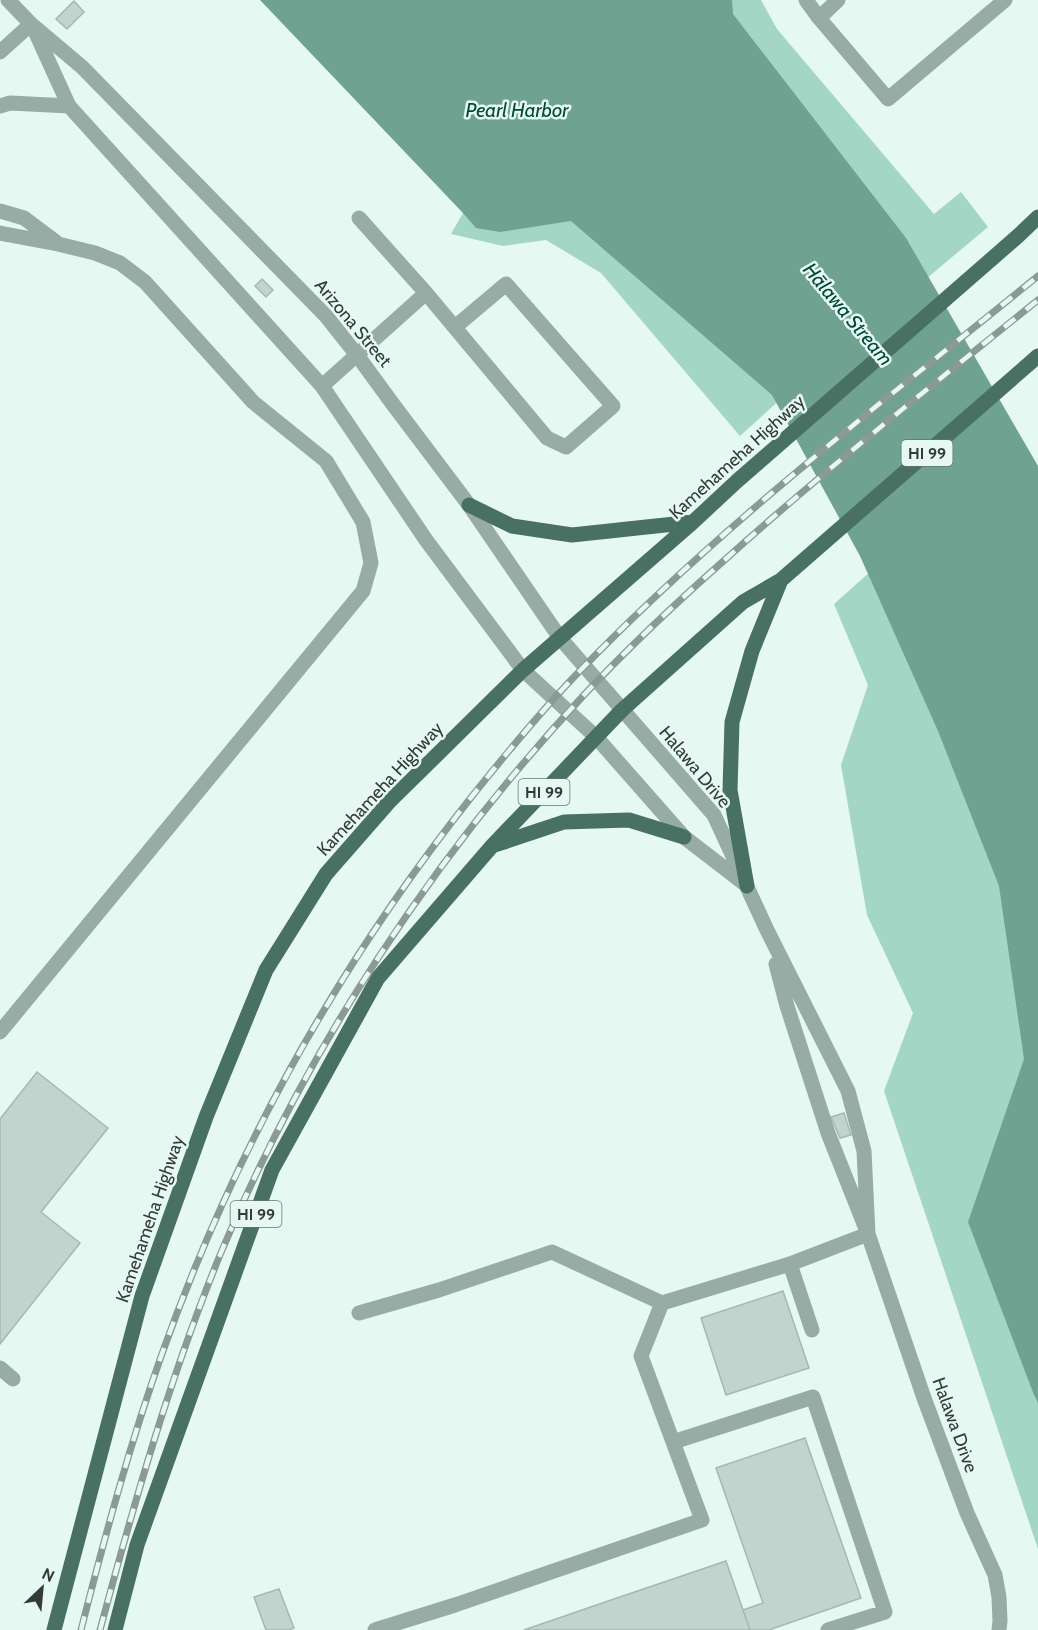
<svg xmlns="http://www.w3.org/2000/svg" width="1038" height="1630" font-family="Cabin,sans-serif">
<style>
.green{fill:#a3d6c4}
.water{fill:#70a291}
.building{fill:#c1d5ce;stroke:#a5b8b1;stroke-width:1.5}
.lines{fill:none;stroke-linecap:round;stroke-linejoin:round}
.minor{stroke:#97aca4;stroke-width:15}
.major{stroke:#487063;stroke-width:15}
.rail-casing{stroke:#8c9a95;stroke-width:7}
.rail{stroke:#e5f9f2;stroke-width:4.5;stroke-dasharray:14;stroke-linecap:butt}
.labels{text-anchor:middle;dominant-baseline:central;stroke-width:5;stroke-linejoin:round;paint-order:stroke}
.shield{fill:#e5f9f2;stroke:#687370;stroke-width:1.5}
.shield-label{font-size:16px;font-weight:bold;fill:#333a38}
.street-label{font-size:18px;fill:#333a38;stroke:#e5f9f2}
.water-label{font-size:20px;font-style:italic;fill:#004838;stroke:#e5f9f2}
</style>
<rect width="100%" height="100%" fill="#e5f9f2"/>
<!-- green -->
<path class="green" d="M673,0H761L777,29L934,214L961,192L988,227L890,309Z
M557,189L844,342L740,436L601,273L546,240L503,246L451,234L463,213Z
M926,522L1038,850V1549L884,1091L913,1013L867,915L841,765L868,685L834,604Z"/>
<!-- water -->
<path class="water" d="M260,0H732L733,14L906,238L1038,466V1403L1034,1395L968,1222L1024,1059L999,886L938,731L860,556L772,395L571,221L500,232L476,228L463,213Z"/>
<!-- building -->
<path class="building" d="M74,1L84,12L67,29L56,19Z
M262,279L273,290L266,297L255,286Z
M37,1072L108,1128L41,1212L80,1243L0,1344V1119Z
M844,1113L851,1135L840,1138L831,1117Z
M783,1291L809,1368L726,1395L701,1318Z
M805,1438L861,1598L769,1630H750L743,1610L763,1603L716,1468Z
M726,1561L750,1630H524L614,1599Z
M279,1589L294,1628L289,1630H266L254,1597Z"/>
<g class="lines">
<!-- minor -->
<path class="minor" d="M8,0L31,24L82,67L326,316L357,355L392,403L469,505L560,638L714,815L766,928L848,1091L864,1151L868,1234
M806,0L819,18L838,0
M819,18L888,99L1005,0
M34,29L69,106L322,386L426,540L523,670L596,737L684,837L745,884
M0,52L31,24
M0,106L10,103L69,106
M0,211L24,218L56,242
M0,233L58,244L95,253L120,263L145,282L253,402L326,461L363,522L371,563L363,591L0,1032
M426,293L547,438L566,447L613,406L506,284L455,327
M322,386L426,293L359,218
M776,964L787,1006L828,1133L868,1234L924,1398L967,1513L995,1575L999,1597L1000,1621L999,1630
M790,1264L812,1330
M359,1313L439,1290L552,1252L662,1303L790,1264L868,1234
M0,1368L13,1379
M673,1442L813,1397L885,1612L828,1630
M375,1630L455,1605L702,1520L641,1356L662,1303"/>
<!-- major -->
<path class="major" d="M469,505L512,526L572,535L693,522
M495,845L564,822L629,820L684,837
M747,886L730,790L732,722L752,651L781,580
M54,1630L142,1296L206,1117L266,970L326,874L389,802L523,670L693,522L737,481L1018,236L1038,217
M115,1630L137,1545L272,1170L378,978L492,846L622,710L743,602L781,580L1038,356"/>
<!-- rail casing -->
<g class="rail-casing">
<path id="rail" d="M81,1630C105,1536 130,1443 163,1351C235,1150 340,962 473,795C505,755 538,715 573,678C715,530 879,405 1038,276
M100,1630C134,1503 170,1377 220,1255C305,1051 433,857 583,696C629,647 678,601 728,557C828,467 934,384 1038,300"/>
</g>
<!-- rail -->
<use href="#rail" class="rail"/>
</g>
<g class="labels">
<!-- shield labels -->
<g class="shield">
<rect x="901.5" y="440" width="51" height="26" rx="4.5"/>
<rect x="518.5" y="779" width="51" height="26" rx="4.5"/>
<rect x="230.5" y="1201" width="51" height="26" rx="4.5"/>
</g>
<g class="shield-label">
<text x="927" y="453">HI 99</text>
<text x="544" y="792">HI 99</text>
<text x="256" y="1214">HI 99</text>
</g>
<!-- street labels -->
<g class="street-label">
<text transform="translate(353 323) rotate(50)">Arizona Street</text>
<text transform="translate(737 457) rotate(-42)">Kamehameha Highway</text>
<text transform="translate(695 767) rotate(50)">Halawa Drive</text>
<text transform="translate(380 789) rotate(-47)">Kamehameha Highway</text>
<text transform="translate(150 1219) rotate(-71)">Kamehameha Highway</text>
<text transform="translate(955 1425) rotate(70)">Halawa Drive</text>
</g>
<!-- water labels -->
<g class="water-label">
<text x="517" y="110">Pearl Harbor</text>
<text transform="translate(848 314) rotate(50)">Hālawa Stream</text>
</g>
</g>
<!-- north arrow -->
<g transform="translate(42 1588) rotate(26)" stroke="#e5f9f2" stroke-width="4.5" paint-order="stroke">
<path d="M0-4.5L10 22L0 15L-10 22Z" fill="#333a38"/>
<text y="-9" font-size="16" font-weight="bold" text-anchor="middle" fill="#333a38">N</text>
</g>
</svg>
